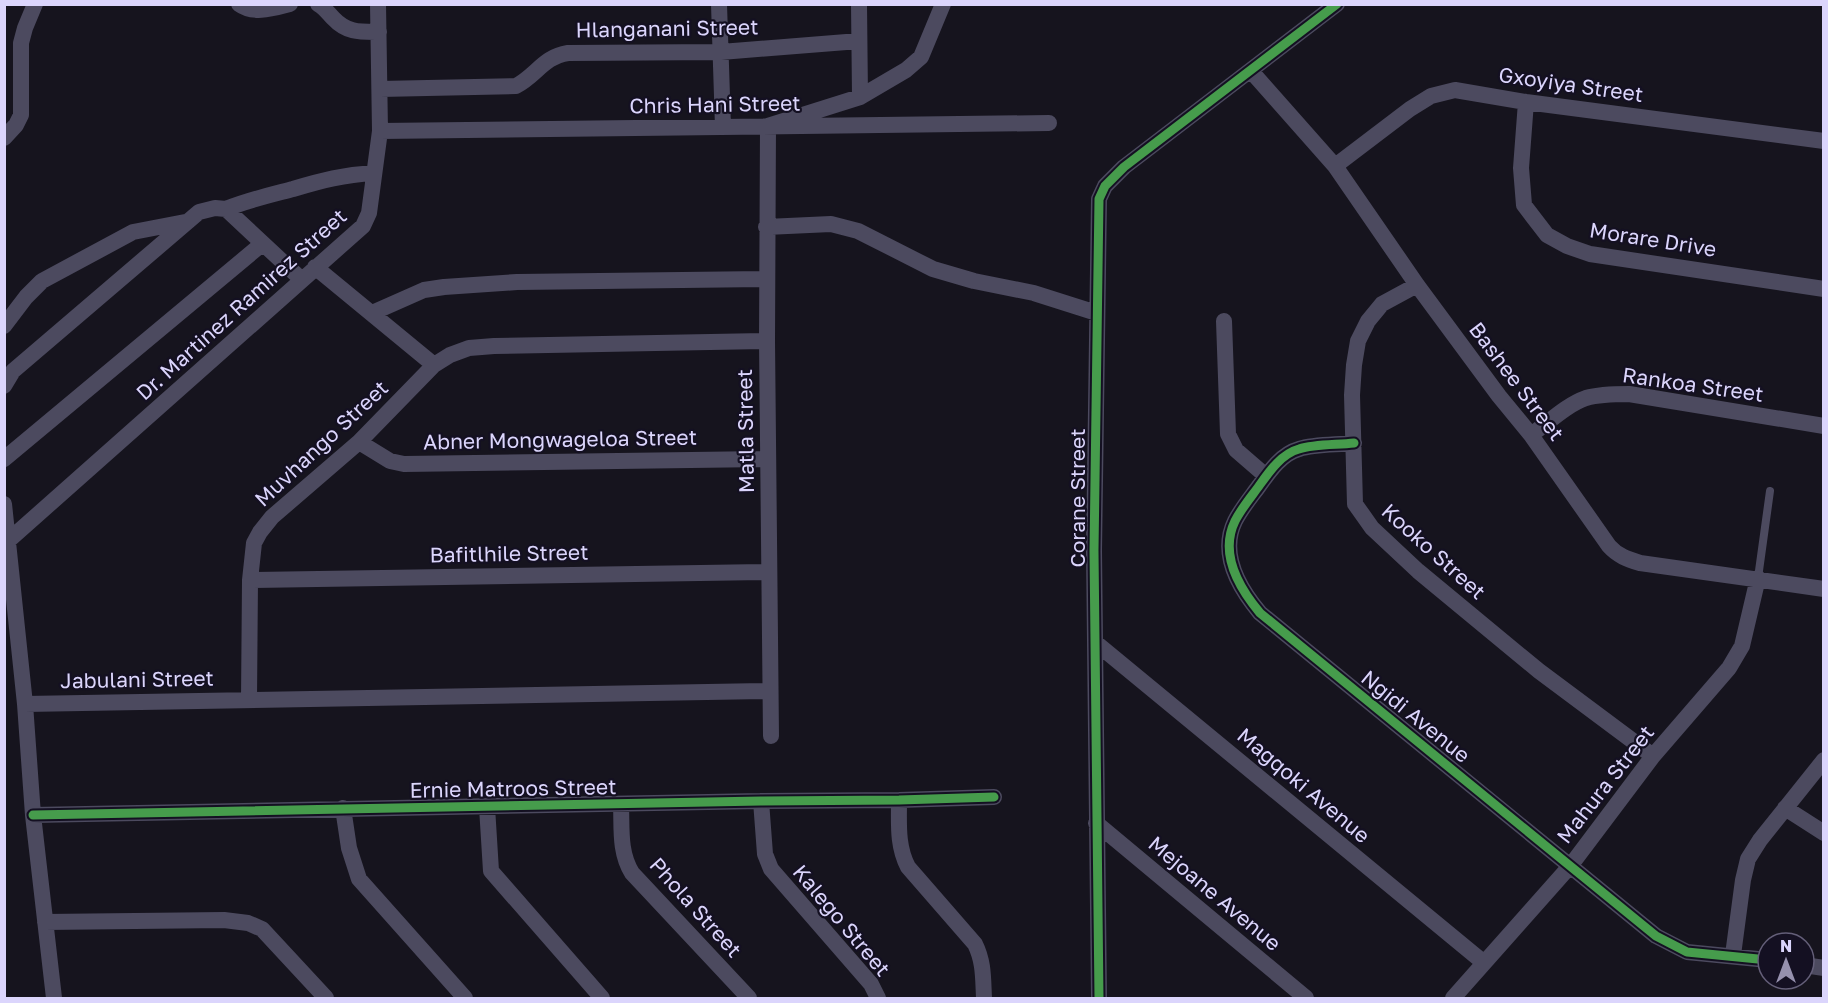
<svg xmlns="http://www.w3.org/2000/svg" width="1828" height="1003" font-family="'Golos Text',sans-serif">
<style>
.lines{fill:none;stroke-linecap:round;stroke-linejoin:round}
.lane{stroke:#4c4a5f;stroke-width:8}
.street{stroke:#4c4a5f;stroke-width:16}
.cycleway-casing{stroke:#141022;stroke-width:13}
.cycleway{stroke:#469c4c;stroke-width:9}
.labels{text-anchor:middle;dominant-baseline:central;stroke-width:4.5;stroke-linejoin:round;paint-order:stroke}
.street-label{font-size:21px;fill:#dbd5fc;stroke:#141022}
</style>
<rect width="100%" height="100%" fill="#16141e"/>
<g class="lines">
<!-- lane -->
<path class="lane" d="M1758,578L1770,491"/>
<!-- street -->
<path class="street" d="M239,4C254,15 274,8 290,4
M318,4C325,8 328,13 333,18C347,33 360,32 379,32
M719,4L723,127
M859,4L860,97
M1251,71L1335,166L1417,285L1499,396L1531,435L1609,546C1618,556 1627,559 1640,563L1824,589
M380,89L516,86C537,75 543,57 568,53L721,52L859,41
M1526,102L1521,168L1524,205L1547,235L1567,246L1590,254L1824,289
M380,131L1049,123
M4,138L16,125L21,115V43L25,28L35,4
M1335,166L1410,109L1431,96L1455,90L1526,102L1824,141
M226,209C248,200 270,195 293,189C323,180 343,175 374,173
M766,227L831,224L858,231L933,269L974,281L1034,293L1097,313
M315,267L434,365
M1417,285L1382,304L1368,321L1358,341L1354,365L1352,395L1355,504L1372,528L1418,571L1539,671L1653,756
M372,313L424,290L444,287L517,282L767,279
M1224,321L1228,434L1236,450L1266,476
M4,326L26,297L42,281L133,232L185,222
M4,386L13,371L199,212L215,208L226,209L301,279
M1531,435C1548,423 1566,405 1586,398C1600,394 1615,394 1629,394L1824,426
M359,442L390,461L404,464L768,459
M1354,443C1337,445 1315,444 1299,449C1281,454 1269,472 1259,486C1251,497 1241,509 1235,521C1219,554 1239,588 1260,613L1656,936L1687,952L1768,960
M4,459L262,244
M4,504L25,704L33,815L54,998
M9,540L363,226L369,213L380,131L378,4
M250,580L769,572
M1096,643L1483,962
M249,699L250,580L254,543L260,532L272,517L359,442L434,365L450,355L469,348L494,346L767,341
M25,704L770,691
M771,736L767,341L768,126L860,97L906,70L921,57L943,4
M899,800C899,824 897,846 908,867L975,944C984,962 983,979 984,998
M761,801L765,854L771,869L871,984L878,998
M621,804C622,828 619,852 632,873L749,998
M487,807L491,871L602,998
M343,808L349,848L359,879L465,998
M1785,808L1824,833
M33,815L761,801L899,800L994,797
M1096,823L1306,998
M45,922L224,920L248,923L262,929L326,998
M1733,955L1743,880L1748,859L1760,840L1824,760
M1804,965L1824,968
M1099,998L1094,551L1099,199L1105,186L1124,167L1337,4
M1453,998L1571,865L1653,756L1729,668L1742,646L1758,578"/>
<!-- cycleway casing -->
<g class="cycleway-casing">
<path id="cycleway" d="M1354,443C1337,445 1315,444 1299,449C1281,454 1269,472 1259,486C1251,497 1241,509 1235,521C1219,554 1239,588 1260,613L1656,936L1687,952L1768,960
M33,815L761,801L899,800L994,797
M1099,998L1094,551L1099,199L1105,186L1124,167L1337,4"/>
</g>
<!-- cycleway -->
<use href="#cycleway" class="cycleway"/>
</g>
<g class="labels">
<!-- street labels -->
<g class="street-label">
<text transform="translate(667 28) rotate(-1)">Hlanganani Street</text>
<text transform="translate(1571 84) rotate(8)">Gxoyiya Street</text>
<text transform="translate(715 104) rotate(-1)">Chris Hani Street</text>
<text transform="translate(1653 239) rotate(9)">Morare Drive</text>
<text transform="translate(241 304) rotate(-42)">Dr. Martinez Ramirez Street</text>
<text transform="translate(1517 381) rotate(53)">Bashee Street</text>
<text transform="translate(1693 384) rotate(8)">Rankoa Street</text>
<text transform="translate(745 431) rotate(-91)">Matla Street</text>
<text transform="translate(560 439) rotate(-1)">Abner Mongwageloa Street</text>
<text transform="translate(321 443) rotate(-43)">Muvhango Street</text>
<text transform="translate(1077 498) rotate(-90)">Corane Street</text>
<text transform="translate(1434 551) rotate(42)">Kooko Street</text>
<text transform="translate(509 553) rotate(-1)">Bafitlhile Street</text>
<text transform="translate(137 679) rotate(-1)">Jabulani Street</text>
<text transform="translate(1416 716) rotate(39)">Ngidi Avenue</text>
<text transform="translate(1605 784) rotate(-52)">Mahura Street</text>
<text transform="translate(1304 785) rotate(40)">Magqoki Avenue</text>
<text transform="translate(513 788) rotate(-1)">Ernie Matroos Street</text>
<text transform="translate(1215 893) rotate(40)">Mejoane Avenue</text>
<text transform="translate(696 907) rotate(48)">Phola Street</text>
<text transform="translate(842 920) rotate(50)">Kalego Street</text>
</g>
</g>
<!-- border -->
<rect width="1828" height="1003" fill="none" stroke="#dbd5fc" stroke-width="12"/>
<!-- north arrow -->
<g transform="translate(1786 961)"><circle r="28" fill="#141022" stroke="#645f79" stroke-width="1.5"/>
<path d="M0-4.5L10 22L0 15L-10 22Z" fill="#9691ae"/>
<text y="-9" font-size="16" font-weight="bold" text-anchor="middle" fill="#dbd5fc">N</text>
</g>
</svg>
